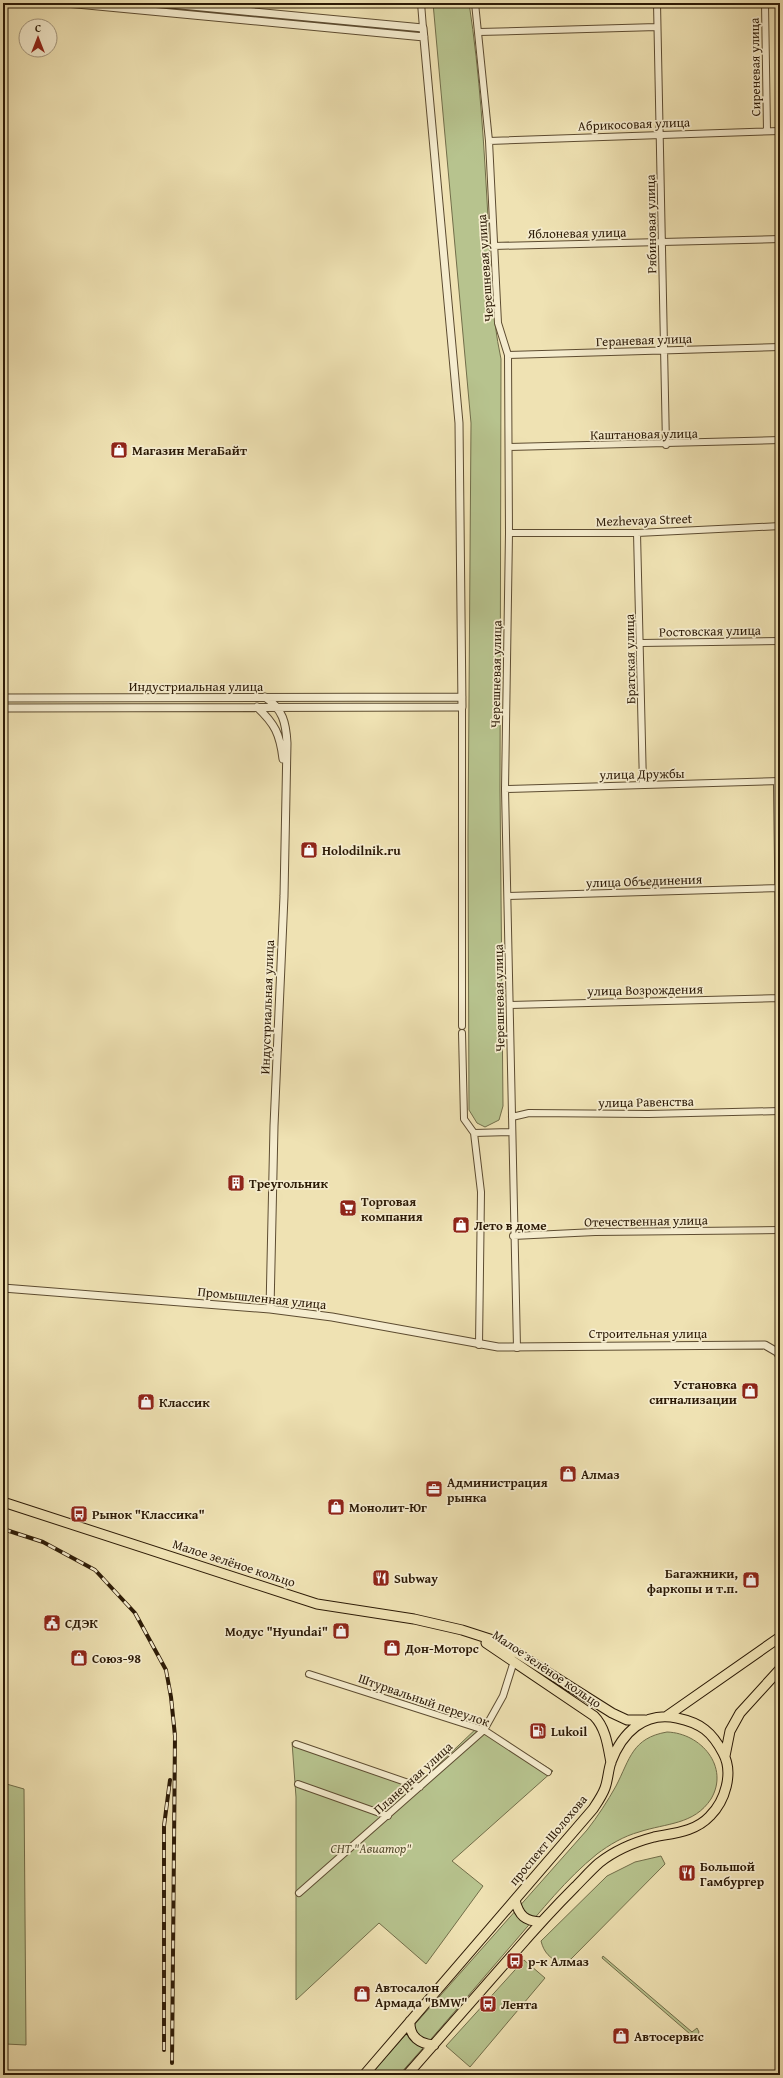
<svg xmlns="http://www.w3.org/2000/svg" width="783" height="2078" font-family="'Gentium Book Plus',serif">
<style>
.green{fill:#b7c38e;stroke:#726e4a}
.lines{fill:none;stroke-linecap:round;stroke-linejoin:round}
.minor-casing{stroke:#5d4c31;stroke-width:8}
.tertiary-casing{stroke:#5d4c31;stroke-width:9}
.primary-casing{stroke:#2c1a06;stroke-width:11}
.minor{stroke:#f5ecce;stroke-width:6}
.tertiary{stroke:#f5ecce;stroke-width:7}
.primary{stroke:#efe2b3;stroke-width:9}
.rail-casing{stroke:#2c1a06;stroke-width:4}
.rail{stroke:#f5ecce;stroke-width:2.5;stroke-dasharray:8;stroke-linecap:butt}
.labels{text-anchor:middle;dominant-baseline:central;stroke-width:3.5;stroke-linejoin:round;paint-order:stroke}
.street-label{font-size:13px;fill:#2c1a06;stroke:#f5ecce}
.poi-label{font-size:13px;font-weight:bold;fill:#2c1a06;stroke:#f5ecce;text-anchor:start}
.park-label{font-size:13px;font-style:italic;fill:#564d2f;stroke:#f5ecce}
</style>
<rect width="100%" height="100%" fill="#efe2b3"/>
<filter id="stains"><feTurbulence type="fractalNoise" baseFrequency=".005" numOctaves="4"/><feColorMatrix values="0 0 0 0 .2 0 0 0 0 .09 0 0 0 0 .02 0 0 0 .5 -.17"/></filter>
<radialGradient id="worn" r=".72"><stop offset=".6" stop-color="#630" stop-opacity="0"/><stop offset="1" stop-color="#630" stop-opacity=".3"/></radialGradient>
<!-- green -->
<path class="green" d="M433,3H469C480,74 484,146 488,218C490,266 491,312 501,359L500,789L503,1106L499,1120L485,1127L477,1123L469,1110L468,836L471,423Z
M480,1725L553,1771L452,1861L483,1886L426,1964L379,1923L296,2000V1797L292,1742L417,1785Z
M667,1732C701,1733 730,1767 711,1799C694,1825 666,1823 639,1832C624,1836 609,1845 597,1854C566,1879 541,1911 516,1940C477,1985 439,2031 399,2075H370L587,1830C598,1816 607,1802 616,1786C630,1759 632,1738 667,1732Z
M3,1783L24,1789L26,2045L6,2044V2075H3Z
M661,1856L665,1864L571,1959L561,1964C550,1958 544,1953 541,1941L607,1876L635,1862Z
M603,1956L692,2032L697,2028L699,2032L698,2034L693,2036L690,2034L602,1958Z
M524,1960L545,1978L470,2067L446,2046Z"/>
<g class="lines">
<!-- minor casing -->
<g class="minor-casing">
<path id="minor" d="M421,3L423,28
M475,3L489,141L498,323L508,355L509,533L505,789L517,1348
M657,3L666,445
M765,3L767,131
M479,32L657,27
M489,141L780,131
M494,246L780,239
M508,355L780,347
M509,447L780,440
M509,533H637L780,526
M637,533L643,785
M641,643L780,641
M462,707V1026
M777,782L780,1020
M505,789L780,781
M508,896L780,888
M510,1005L780,998
M462,1033L464,1119L474,1133L481,1192L479,1345
M512,1117L529,1113L648,1114L780,1111
M474,1133L512,1132
M513,1236L595,1232L780,1230
M309,1674L484,1730L548,1772
M296,1744L420,1787
M298,1784L388,1816
M299,1893L484,1730L503,1696L514,1661"/>
</g>
<!-- tertiary casing -->
<g class="tertiary-casing">
<path id="tertiary" d="M66,3L424,37
M265,697C283,709 286,723 287,743L284,896L274,1126L270,1309
M3,698L462,697
M257,707C275,724 280,734 283,759
M3,708L462,707L459,423L423,28L160,3
M3,1288L270,1309L332,1317L498,1347L765,1345L777,1352L780,1357"/>
</g>
<!-- primary casing -->
<g class="primary-casing">
<path id="primary" d="M3,1502L317,1604L414,1619L462,1630L493,1640L517,1653L612,1713L627,1720H645
M486,1643L594,1716C606,1728 608,1747 611,1763
M667,1716L780,1637
M725,1756L730,1731L740,1713L780,1669
M515,1900C519,1916 525,1921 541,1922
M410,2021C409,2037 420,2044 434,2045
M364,2075L593,1809C597,1803 602,1796 605,1788C608,1780 608,1771 611,1762C622,1733 644,1711 677,1718C701,1723 712,1732 723,1753C734,1773 725,1801 710,1816C695,1832 674,1833 654,1837C635,1842 614,1851 599,1863C591,1870 583,1879 575,1887C554,1908 534,1930 515,1952C479,1993 443,2034 407,2075"/>
</g>
<!-- minor -->
<use href="#minor" class="minor"/>
<!-- tertiary -->
<use href="#tertiary" class="tertiary"/>
<!-- primary -->
<use href="#primary" class="primary"/>
<!-- rail casing -->
<g class="rail-casing">
<path id="rail" d="M3,1529L43,1542L95,1570L135,1613L166,1670L171,1697L175,1736L172,2063
M164,2050V1826L170,1780"/>
</g>
<!-- rail -->
<use href="#rail" class="rail"/>
</g>
<!-- icons -->
<defs>
<g id="shop-square" transform="scale(0.9)"><rect x="-9" y="-9" width="18" height="18" rx="4" fill="#8f2418" stroke="#f5ecce"/><path d="M-5-2.5h2.3a2.7 3.5 0 0 1 5.4 0H5L5.5 6h-11ZM-1.5-2.5h3a1.5 2.3 0 0 0-3 0Z" fill="#fff"/></g>
<g id="building-square" transform="scale(0.9)"><rect x="-9" y="-9" width="18" height="18" rx="4" fill="#8f2418" stroke="#f5ecce"/><path d="M-4-6H4V6H1V3H-1V6H-4ZM-2.5-4.3h1.7v1.8h-1.7ZM.8-4.3h1.7v1.8H.8ZM-2.5-1h1.7V.8h-1.7ZM.8-1h1.7V.8H.8Z" fill="#fff"/></g>
<g id="supermarket-square" transform="scale(0.9)"><rect x="-9" y="-9" width="18" height="18" rx="4" fill="#8f2418" stroke="#f5ecce"/><path d="M-6-5.5h2.5l.6 2H6L4.5 2H-2.5L-4.4-4H-6ZM-1.5 3.2a1.3 1.3 0 1 0 .1 0ZM3 3.2a1.3 1.3 0 1 0 .1 0Z" fill="#fff"/></g>
<g id="office-square" transform="scale(0.9)"><rect x="-9" y="-9" width="18" height="18" rx="4" fill="#8f2418" stroke="#f5ecce"/><path d="M-6-3h4V-5.5h4V-3h4V5H-6ZM-1-4.5V-3h2v-1.5ZM-6 0V1H6V0Z" fill="#fff"/></g>
<g id="bus-square" transform="scale(0.9)"><rect x="-9" y="-9" width="18" height="18" rx="4" fill="#8f2418" stroke="#f5ecce"/><path d="M-5-6H5V4H4V6H2V4H-2V6H-4V4H-5ZM-3.5-4V0h7V-4ZM-3.5 1.2v1.5H-2V1.2ZM2 1.2v1.5H3.5V1.2Z" fill="#fff"/></g>
<g id="restaurant-square" transform="scale(0.9)"><rect x="-9" y="-9" width="18" height="18" rx="4" fill="#8f2418" stroke="#f5ecce"/><path d="M-5-6h1v4h1v-4h1v4h1v-4h1v5L-1.5 .5V6h-2V.5L-5-1ZM5-6V6H3V1.5H1.5Q1.5-4 5-6Z" fill="#fff"/></g>
<g id="civic-square" transform="scale(0.9)"><rect x="-9" y="-9" width="18" height="18" rx="4" fill="#8f2418" stroke="#f5ecce"/><path d="M-.6-6.5H3V-4.5H.6V-3L4-1V1h2V6H-6V1h2V-1L-.6-3ZM-1.2 2.5V6h2.4V2.5Z" fill="#fff"/></g>
<g id="fuel-square" transform="scale(0.9)"><rect x="-9" y="-9" width="18" height="18" rx="4" fill="#8f2418" stroke="#f5ecce"/><path d="M-5.5-6h7V0h2V4h1.3V-2.5L3-4.5l.8-.8L6-3V5H2.5V1h-1V6h-7ZM-4.2-4.7v3.2H.2V-4.7Z" fill="#fff"/></g>
</defs>
<g fill-rule="evenodd">
<use href="#shop-square" x="119" y="450"/>
<use href="#shop-square" x="309" y="850"/>
<use href="#building-square" x="236" y="1183"/>
<use href="#supermarket-square" x="348" y="1208"/>
<use href="#shop-square" x="461" y="1225"/>
<use href="#shop-square" x="750" y="1391"/>
<use href="#shop-square" x="146" y="1402"/>
<use href="#shop-square" x="568" y="1474"/>
<use href="#office-square" x="434" y="1489"/>
<use href="#shop-square" x="336" y="1507"/>
<use href="#bus-square" x="79" y="1514"/>
<use href="#restaurant-square" x="381" y="1578"/>
<use href="#shop-square" x="751" y="1580"/>
<use href="#civic-square" x="52" y="1623"/>
<use href="#shop-square" x="341" y="1631"/>
<use href="#shop-square" x="392" y="1648"/>
<use href="#shop-square" x="79" y="1658"/>
<use href="#fuel-square" x="538" y="1731"/>
<use href="#restaurant-square" x="687" y="1873"/>
<use href="#bus-square" x="515" y="1961"/>
<use href="#shop-square" x="362" y="1994"/>
<use href="#bus-square" x="488" y="2004"/>
<use href="#shop-square" x="621" y="2036"/>
</g>
<g class="labels">
<!-- street labels -->
<g class="street-label">
<text transform="translate(755 67) rotate(-91)">Сиреневая улица</text>
<text transform="translate(634 124) rotate(-2)">Абрикосовая улица</text>
<text transform="translate(651 224) rotate(-91)">Рябиновая улица</text>
<text transform="translate(577 233) rotate(-1)">Яблоневая улица</text>
<text transform="translate(485 268) rotate(-94)">Черешневая улица</text>
<text transform="translate(644 340) rotate(-2)">Гераневая улица</text>
<text transform="translate(644 434) rotate(-1)">Каштановая улица</text>
<text transform="translate(644 520) rotate(-2)">Mezhevaya Street</text>
<text transform="translate(710 631) rotate(-1)">Ростовская улица</text>
<text transform="translate(630 659) rotate(-91)">Братская улица</text>
<text transform="translate(496 674) rotate(-89)">Черешневая улица</text>
<text x="196" y="686">Индустриальная улица</text>
<text transform="translate(642 774) rotate(-1)">улица Дружбы</text>
<text transform="translate(644 881) rotate(-2)">улица Объединения</text>
<text transform="translate(645 990) rotate(-1)">улица Возрождения</text>
<text transform="translate(499 998) rotate(-91)">Черешневая улица</text>
<text transform="translate(267 1007) rotate(-88)">Индустриальная улица</text>
<text transform="translate(646 1102) rotate(-1)">улица Равенства</text>
<text transform="translate(646 1221) rotate(-1)">Отечественная улица</text>
<text transform="translate(262 1298) rotate(6)">Промышленная улица</text>
<text x="648" y="1333">Строительная улица</text>
<text transform="translate(234 1563) rotate(18)">Малое зелёное кольцо</text>
<text transform="translate(547 1669) rotate(34)">Малое зелёное кольцо</text>
<text transform="translate(424 1700) rotate(19)">Штурвальный переулок</text>
<text transform="translate(413 1778) rotate(-42)">Планерная улица</text>
<text transform="translate(548 1840) rotate(-50)">проспект Шолохова</text>
</g>
<!-- poi labels -->
<g class="poi-label">
<text x="132" y="450">Магазин МегаБайт</text>
<text x="322" y="850">Holodilnik.ru</text>
<text x="249" y="1183">Треугольник</text>
<text x="361" y="1201">Торговая<tspan x="361" dy="15">компания</tspan></text>
<text x="474" y="1225">Лето в доме</text>
<text x="737" y="1384" text-anchor="end">Установка<tspan x="737" dy="15">сигнализации</tspan></text>
<text x="159" y="1402">Классик</text>
<text x="581" y="1474">Алмаз</text>
<text x="447" y="1482">Администрация<tspan x="447" dy="15">рынка</tspan></text>
<text x="349" y="1507">Монолит-Юг</text>
<text x="92" y="1514">Рынок "Классика"</text>
<text x="738" y="1573" text-anchor="end">Багажники,<tspan x="738" dy="15">фаркопы и т.п.</tspan></text>
<text x="394" y="1578">Subway</text>
<text x="65" y="1623">СДЭК</text>
<text x="328" y="1631" text-anchor="end">Модус "Hyundai"</text>
<text x="405" y="1648">Дон-Моторс</text>
<text x="92" y="1658">Союз-98</text>
<text x="551" y="1731">Lukoil</text>
<text x="700" y="1866">Большой<tspan x="700" dy="15">Гамбургер</tspan></text>
<text x="528" y="1961">р-к Алмаз</text>
<text x="375" y="1987">Автосалон<tspan x="375" dy="15">Армада "BMW"</tspan></text>
<text x="501" y="2004">Лента</text>
<text x="634" y="2036">Автосервис</text>
</g>
<!-- park labels -->
<g class="park-label">
<text x="371" y="1848">СНТ "Авиатор"</text>
</g>
</g>
<!-- margin -->
<rect width="783" height="2078" fill="none" stroke="#efe2b3" stroke-width="16"/>
<rect x="4" y="4" width="775" height="2070" fill="none" stroke="#2c1a06" stroke-width="2"/>
<rect x="8" y="8" width="767" height="2062" fill="none" stroke="#2c1a06"/>
<!-- north arrow -->
<g transform="translate(38 38)"><circle r="19" fill="#f5ecce" stroke="#a5987e"/>
<path d="M0-3L7 15L0 10L-7 15Z" fill="#8f2418"/>
<text y="-6" font-size="11" font-weight="bold" text-anchor="middle" fill="#2c1a06">С</text>
</g>
<rect width="100%" height="100%" filter="url(#stains)"/>
<rect width="100%" height="100%" fill="url(#worn)"/>
</svg>
